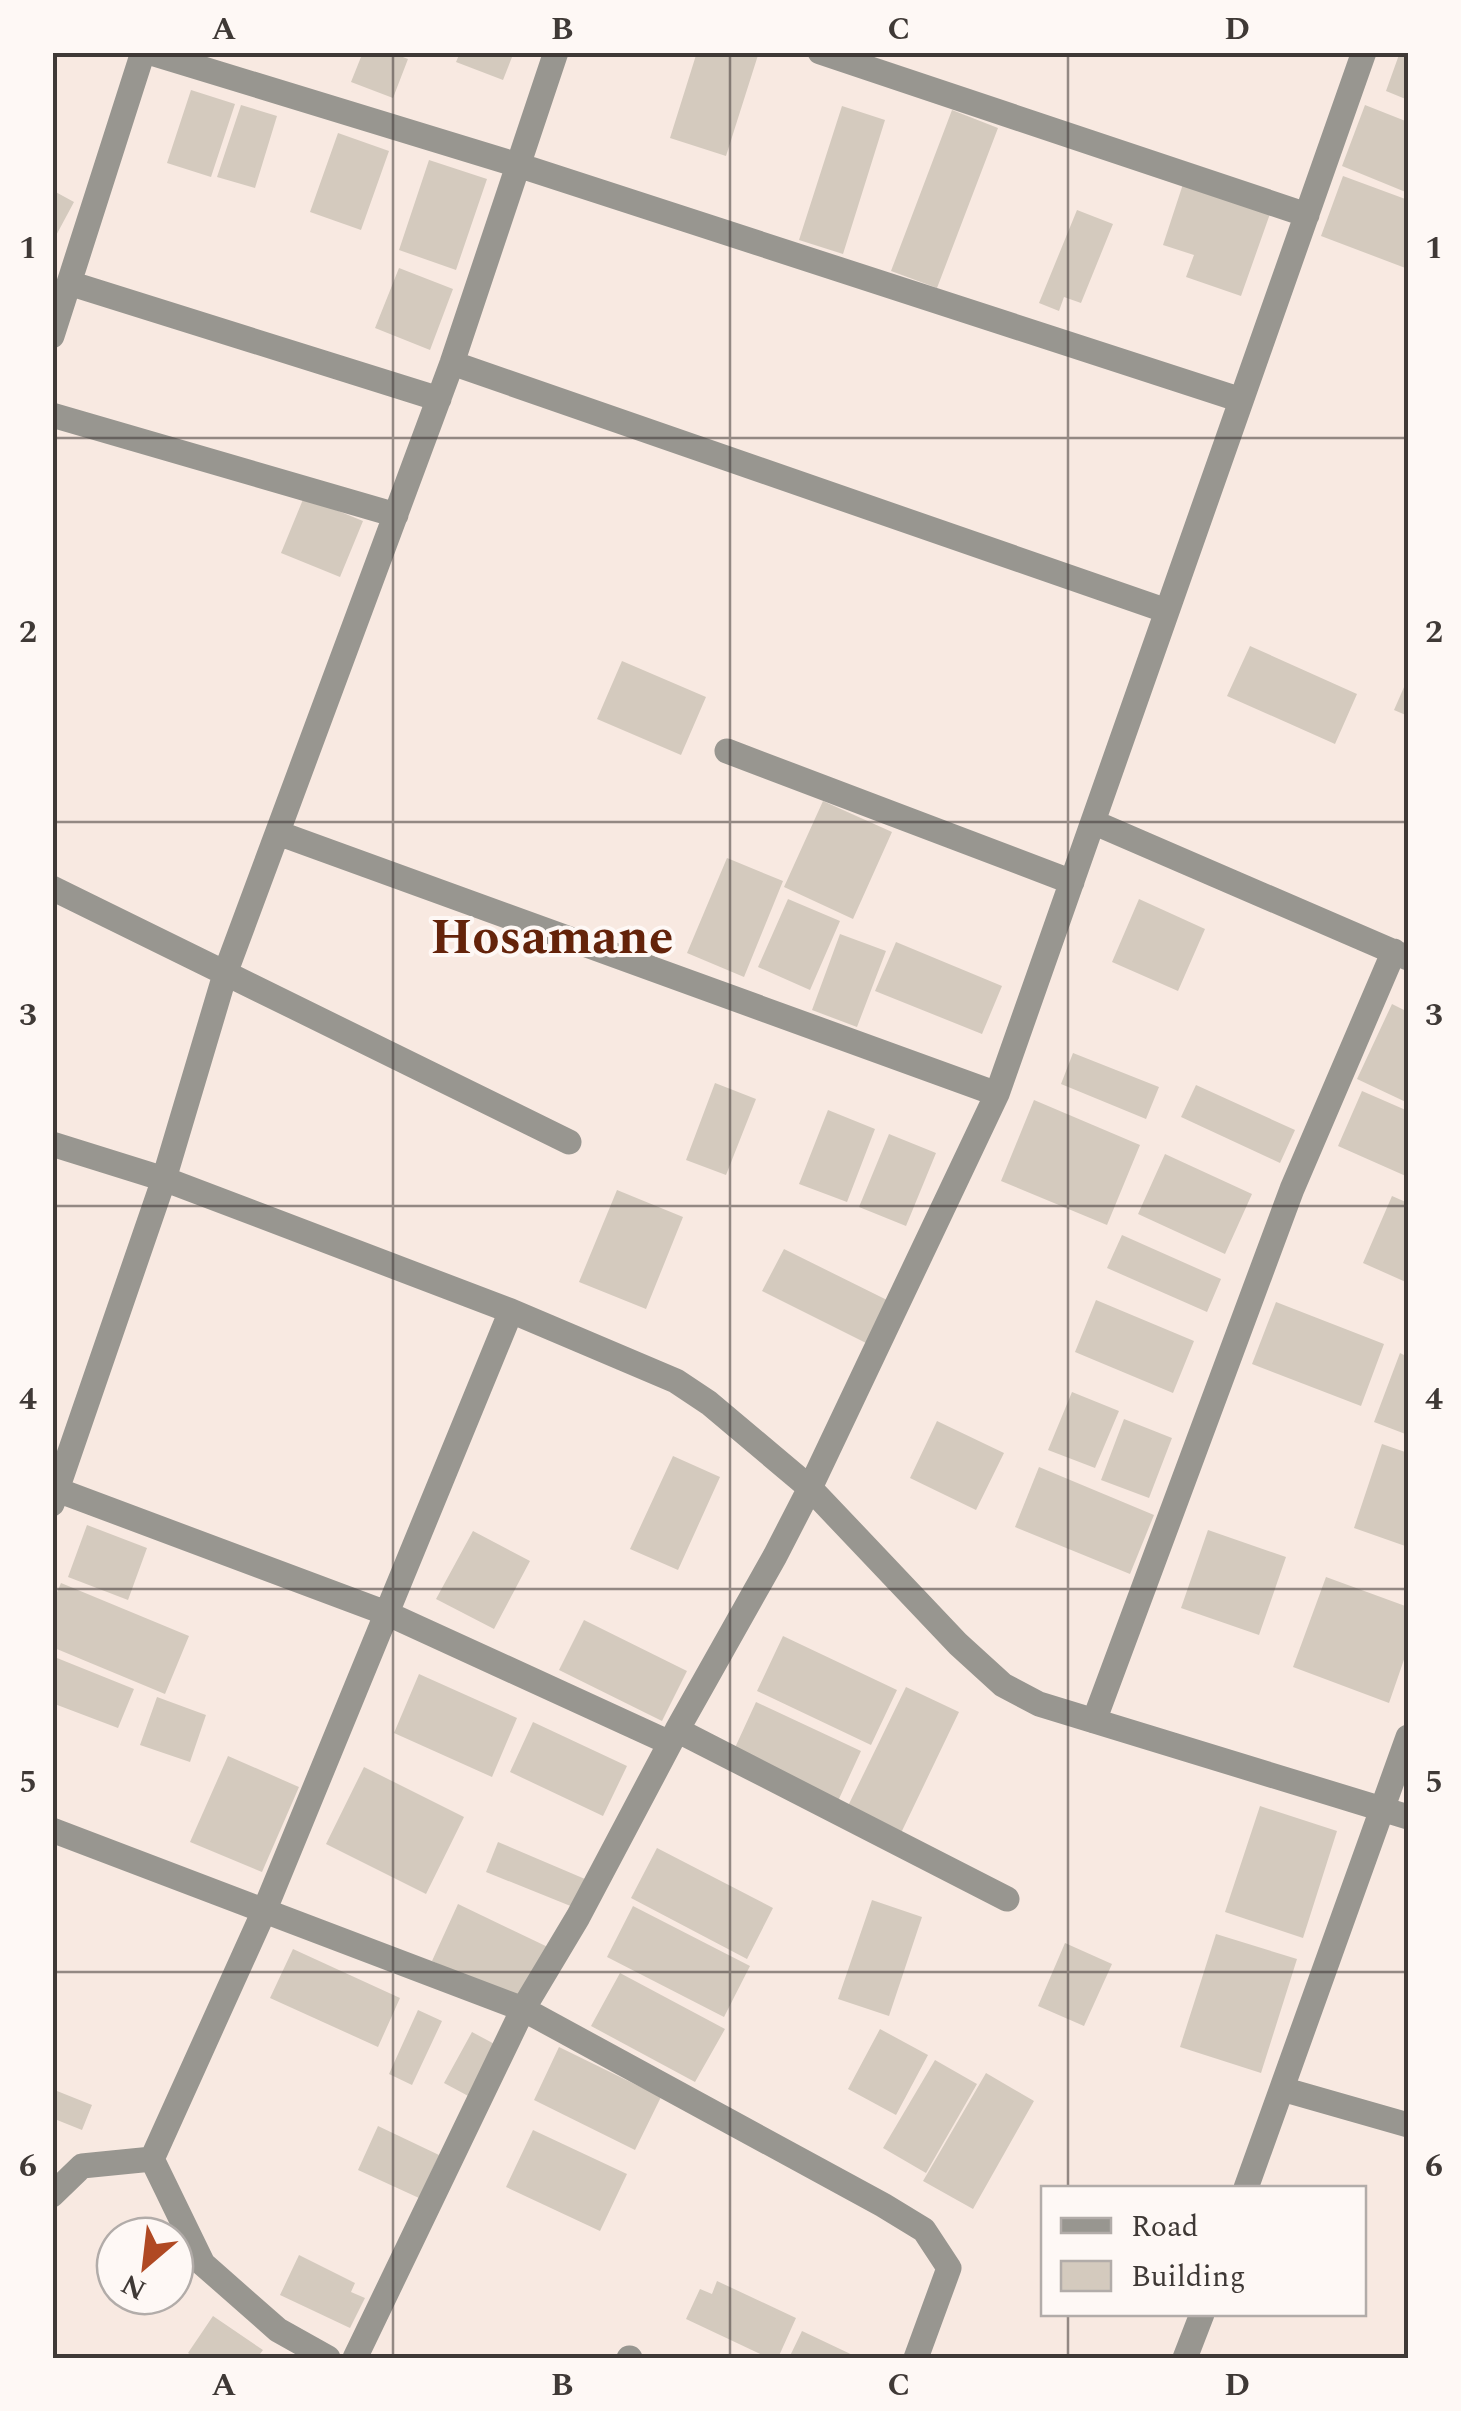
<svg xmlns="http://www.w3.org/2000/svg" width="1461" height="2411" font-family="Spectral,serif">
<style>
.building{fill:#d4cabe}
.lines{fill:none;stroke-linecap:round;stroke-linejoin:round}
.minor{stroke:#989690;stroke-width:25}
.grid{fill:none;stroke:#3f3936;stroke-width:2.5;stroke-opacity:0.55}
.labels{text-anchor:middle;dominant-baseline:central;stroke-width:8;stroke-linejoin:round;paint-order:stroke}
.district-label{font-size:50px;font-weight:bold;fill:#64230a;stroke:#fef8f5}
.neatline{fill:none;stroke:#3f3936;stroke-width:4}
.grid-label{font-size:32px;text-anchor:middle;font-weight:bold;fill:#3f3936}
</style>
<rect width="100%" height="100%" fill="#f8e9e1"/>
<!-- building -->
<path class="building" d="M363,52H390L408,59L393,98L351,82Z
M514,52L503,80L456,62L459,55L452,53Z
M697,52H759L726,156L670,138Z
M1400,52H1408V100L1386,91Z
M191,90L235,104L211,177L167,163Z
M241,105L277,116L255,188L217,177Z
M1365,105L1408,122V193L1342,166Z
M842,106L885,120L843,254L799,240Z
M952,110L998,128L937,288L891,271Z
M338,133L389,151L361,230L310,212Z
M429,160L487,179L456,270L399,250Z
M1343,176L1408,200V269L1321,236Z
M1184,181L1271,211L1241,296L1186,277L1194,255L1163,245Z
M52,190L74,202L52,243Z
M1077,210L1113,224L1081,303L1064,297L1059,311L1039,303Z
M399,268L453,289L430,350L375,328Z
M304,497L363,521L340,577L281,553Z
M1250,646L1357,694L1335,744L1227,696Z
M622,661L706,697L681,755L597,719Z
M1408,678V716L1394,710Z
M823,801L892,832L853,919L784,887Z
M727,858L783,881L744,977L687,953Z
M788,899L840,921L810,990L758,967Z
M1139,899L1205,929L1178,991L1112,962Z
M840,934L886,951L857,1027L812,1010Z
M896,942L1002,986L982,1034L875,991Z
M1392,1004L1408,1012V1103L1357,1079Z
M1073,1053L1159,1087L1146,1119L1061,1084Z
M715,1083L756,1099L726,1175L686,1160Z
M1196,1085L1295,1130L1280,1163L1181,1117Z
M1362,1091L1408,1111V1177L1338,1146Z
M1034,1100L1140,1145L1107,1225L1001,1181Z
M828,1110L875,1129L847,1202L799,1184Z
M889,1134L936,1153L906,1226L859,1207Z
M1165,1154L1252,1194L1225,1254L1138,1214Z
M617,1190L683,1217L646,1309L579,1282Z
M1392,1196L1408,1203V1283L1363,1263Z
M1122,1235L1221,1279L1207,1312L1107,1268Z
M784,1249L889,1301L868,1344L762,1291Z
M1096,1300L1194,1341L1173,1393L1075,1352Z
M1276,1302L1384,1344L1361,1406L1252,1364Z
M1400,1353L1408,1357V1435L1374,1422Z
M1072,1392L1119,1411L1095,1468L1048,1450Z
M1124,1419L1172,1438L1149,1498L1101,1480Z
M937,1421L1004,1453L976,1510L910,1478Z
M1382,1444L1408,1453V1547L1354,1528Z
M673,1456L720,1477L678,1570L630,1549Z
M1039,1467L1154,1515L1130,1574L1015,1527Z
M87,1525L147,1548L128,1600L68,1577Z
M1208,1530L1286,1557L1259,1635L1181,1608Z
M473,1531L530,1561L494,1629L436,1599Z
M1326,1577L1408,1607V1648L1389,1703L1293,1667Z
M61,1583L189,1636L165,1694L52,1647V1604Z
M584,1620L687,1671L662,1721L559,1670Z
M783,1636L897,1690L871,1745L757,1691Z
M52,1656L134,1689L118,1728L52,1703Z
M419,1674L517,1718L492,1777L394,1733Z
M906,1687L959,1712L901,1833L847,1808Z
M157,1697L206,1715L190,1762L140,1745Z
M756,1702L861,1751L838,1801L733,1752Z
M533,1722L627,1766L603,1816L510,1772Z
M228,1756L299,1787L262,1872L190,1842Z
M364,1767L464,1817L426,1894L326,1844Z
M1260,1806L1337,1831L1303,1938L1225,1912Z
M498,1842L585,1879L573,1907L486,1872Z
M657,1848L773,1908L747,1959L631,1898Z
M872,1900L922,1917L889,2016L838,1999Z
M458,1904L552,1949L525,2005L432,1961Z
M633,1906L750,1966L724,2017L607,1957Z
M1216,1934L1297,1959L1261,2073L1180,2047Z
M1065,1943L1112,1964L1084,2026L1038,2006Z
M293,1949L400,1998L378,2047L270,1998Z
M620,1973L725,2029L695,2082L591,2026Z
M418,2010L442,2021L412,2085L389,2074Z
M880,2029L928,2055L896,2115L848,2089Z
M472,2032L500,2047L472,2098L444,2083Z
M559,2047L661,2097L635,2150L534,2100Z
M935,2060L977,2084L926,2173L883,2148Z
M986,2073L1034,2101L973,2209L923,2181Z
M52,2089L92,2105L82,2130L52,2118Z
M378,2126L439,2155L419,2198L358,2170Z
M533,2130L627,2174L600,2231L506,2187Z
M299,2255L355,2283L351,2292L365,2298L350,2328L280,2295Z
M717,2281L796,2318L778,2358H769L686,2319L700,2289L712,2294Z
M213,2316L263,2350L257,2358H196L188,2353Z
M802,2331L859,2358H789Z"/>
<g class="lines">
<!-- minor -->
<path class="minor" d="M148,52L518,165L1241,400
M820,52L1307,215
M69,283L439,399
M52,336L143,52
M452,363L1167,611
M52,415L396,515
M727,751L1072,882
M1093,822L1408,958
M278,833L997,1094
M52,888L569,1142
M52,1144L164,1179L511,1311L676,1381L709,1403L810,1488L958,1644L1003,1685L1039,1704L1408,1817
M52,1488L386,1613L670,1743
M52,1504L164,1179L226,971L452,363L556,52
M1094,1721L1292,1189L1394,951
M677,1730L1007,1899
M52,1830L523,2009L883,2205L924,2230L949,2268L916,2358
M1282,2089L1408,2125
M152,2159L203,2264L278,2330L328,2358
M1246,2188L1408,1737
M52,2195L82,2166L152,2159L265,1909L511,1311
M355,2358L523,2009L578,1917L677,1730L775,1556L810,1488L997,1094L1364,52
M629,2358H630
M1185,2358L1202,2314"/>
</g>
<!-- grid -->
<path class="grid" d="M393,52V2358M730,52V2358M1068,52V2188M52,438H1408M52,822H1408M52,1206H1408M52,1589H1408M52,1972H1408M1068,2314V2358"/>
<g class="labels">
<!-- district labels -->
<g class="district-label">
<text x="552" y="938">Hosamane</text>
</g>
</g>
<!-- border -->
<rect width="1461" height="2411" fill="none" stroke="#fef8f5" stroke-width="110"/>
<!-- legend -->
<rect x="1041" y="2186" width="325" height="130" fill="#fef8f5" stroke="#b2aca9" stroke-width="2.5"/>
<rect x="1061" y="2218" width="50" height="15" fill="#989690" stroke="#b2aca9" stroke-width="2.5"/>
<text x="1131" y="2236" font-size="30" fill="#3f3936">Road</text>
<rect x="1061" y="2261" width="50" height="30" fill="#d4cabe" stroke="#b2aca9" stroke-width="2.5"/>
<text x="1131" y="2286" font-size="30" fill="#3f3936">Building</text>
<!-- north arrow -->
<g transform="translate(145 2266) rotate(208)"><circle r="48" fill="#fef8f5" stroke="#b2aca9" stroke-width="2.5"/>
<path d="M0-8L18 38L0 25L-18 38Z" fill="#b04923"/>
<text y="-15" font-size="28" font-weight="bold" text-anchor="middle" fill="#3f3936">N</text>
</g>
<rect x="55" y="55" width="1351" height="2301" class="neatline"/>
<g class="grid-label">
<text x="224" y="39">A</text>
<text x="562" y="39">B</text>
<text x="899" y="39">C</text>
<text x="1237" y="39">D</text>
<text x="28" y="258">1</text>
<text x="1434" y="258">1</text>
<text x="28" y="642">2</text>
<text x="1434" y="642">2</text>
<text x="28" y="1025">3</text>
<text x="1434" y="1025">3</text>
<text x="28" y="1409">4</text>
<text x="1434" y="1409">4</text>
<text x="28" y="1792">5</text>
<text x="1434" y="1792">5</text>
<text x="28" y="2176">6</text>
<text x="1434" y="2176">6</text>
<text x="224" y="2395">A</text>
<text x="562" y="2395">B</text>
<text x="899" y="2395">C</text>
<text x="1237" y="2395">D</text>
</g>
</svg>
